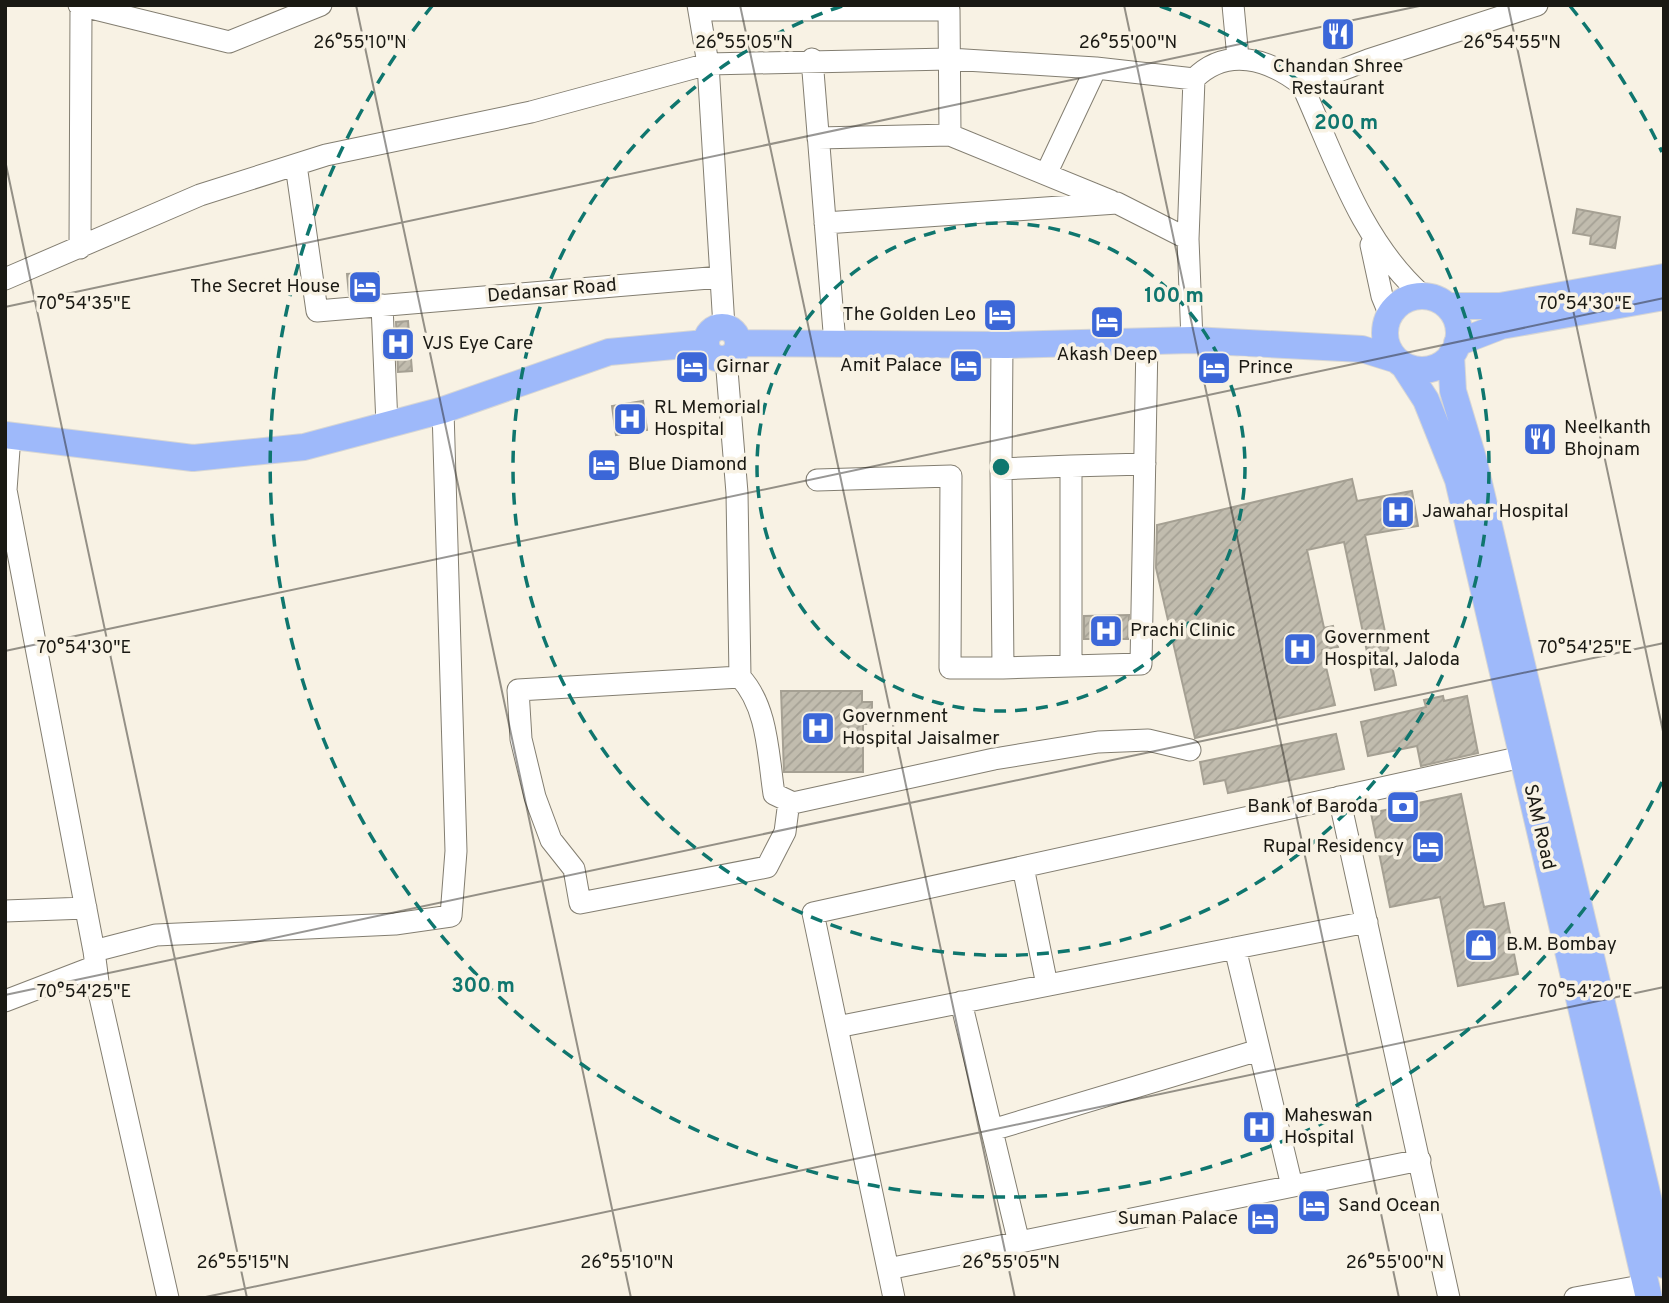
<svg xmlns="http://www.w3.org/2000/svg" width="1669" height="1303" font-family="Overpass,sans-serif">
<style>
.building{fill:url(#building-hatch);stroke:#a5a093;stroke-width:2}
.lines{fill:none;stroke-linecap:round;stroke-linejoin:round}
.minor-casing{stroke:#837e71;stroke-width:23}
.major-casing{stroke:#d6d6d5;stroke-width:28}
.minor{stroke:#fff;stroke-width:21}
.major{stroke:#9eb9fa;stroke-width:26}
.ticks{fill:none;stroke:#1a1913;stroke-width:2;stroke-opacity:0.45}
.ring{fill:none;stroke:#0f766e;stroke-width:3.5;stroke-dasharray:12 9}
.labels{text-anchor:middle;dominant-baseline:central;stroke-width:7;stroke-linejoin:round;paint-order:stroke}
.poi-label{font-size:19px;fill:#1a1913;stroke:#f8f2e4;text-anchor:start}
.street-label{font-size:19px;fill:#1a1913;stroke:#f8f2e4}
.ticks-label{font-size:18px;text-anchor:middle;fill:#1a1913;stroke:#f8f2e4;stroke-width:7;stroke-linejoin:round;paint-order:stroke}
.centre{fill:#0f766e;stroke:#f8f2e4;stroke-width:3.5}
.ring-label{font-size:21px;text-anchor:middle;font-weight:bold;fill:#0f766e;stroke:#f8f2e4;stroke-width:7;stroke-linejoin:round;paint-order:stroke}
</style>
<defs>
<pattern id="building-hatch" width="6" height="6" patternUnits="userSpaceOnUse" patternTransform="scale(1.75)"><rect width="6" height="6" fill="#c1bcae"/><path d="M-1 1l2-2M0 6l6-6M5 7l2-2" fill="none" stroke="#a5a195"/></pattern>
</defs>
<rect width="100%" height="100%" fill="#f8f2e4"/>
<!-- building -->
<path class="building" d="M1577,209L1620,217L1615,248L1590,244L1591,236L1573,233Z
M378,272L379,292L349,295L347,274Z
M408,321L412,371L398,372L396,322Z
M643,401L647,430L616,435L612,406Z
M1352,479L1357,501L1412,491L1418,526L1365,535L1396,685L1375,690L1344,542L1307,550L1324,628L1333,626L1338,647L1322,650L1335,705L1195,738L1156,568L1157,525Z
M1129,615L1128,639H1084V616Z
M781,691H862V702H872V724H863V772H784Z
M1443,696L1444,701L1467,696L1478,753L1421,766L1417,746L1368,756L1361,722L1426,707L1424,700Z
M1336,734L1344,769L1228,793L1225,780L1204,784L1200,762Z
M1461,794L1484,907L1504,903L1518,974L1458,986L1440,897L1390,907L1371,813Z"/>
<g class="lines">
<!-- minor casing -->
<g class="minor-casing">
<path id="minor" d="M79,5L229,42L321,5
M698,5L708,64L724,327
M1233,5L1238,58
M699,10H949L950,135
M812,59L835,344
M1302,85L1368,60L1537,5
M818,138L950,135L1111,201
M296,165L317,311L721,277
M1046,174L1096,68
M825,223L1117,203L1188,239
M1371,245L1382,296L1389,313
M80,248L81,8
M5,279L200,195L326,155L531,112L708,64L949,59L1096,68L1194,79
M382,305L387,425
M1192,340L1188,239L1194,79C1227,46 1269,59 1302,85C1335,158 1361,241 1422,295
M726,358L737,493L740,677L518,690L521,739L535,797L551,840L574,869L580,903L767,867L785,832L789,801
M10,436L6,490L94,951
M1145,464L1071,466V666L1141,664L1147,341
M1001,469L1002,345
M817,480L951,476L950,668H1003
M1071,666L1003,668L1001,469L1071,466
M740,677C768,707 768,755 774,794L793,803L994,759L1098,742L1148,740L1190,750
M1339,797L1449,1298
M1023,867L1047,985
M5,911L86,908
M1235,948L1292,1186
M5,1001L96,966
M961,1002L1019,1243
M837,1027L1367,922
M992,1130L1259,1050
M888,1269L1420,1160
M168,1298L100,997L94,951L156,935L395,924L451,916L456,851L443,410
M894,1298L813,913L1522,757
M1575,1298L1646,1285"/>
</g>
<!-- major casing -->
<g class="major-casing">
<path id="major" d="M1385 333a37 37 0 1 1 74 0a37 37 0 1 1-74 0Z
M1448,306H1500L1664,277
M706 343a16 16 0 1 1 32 0a16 16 0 1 1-32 0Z
M738,343L1007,345L1192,340L1362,349L1394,359
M1457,343L1501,326L1664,297
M1451,355L1453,391L1473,458L1664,1265
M1404,366L1426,400L1458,480L1649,1298
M5,435L193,458L304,447L443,410L609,352L706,343"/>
</g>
<!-- minor -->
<use href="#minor" class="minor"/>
<!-- major -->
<use href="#major" class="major"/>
</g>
<!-- ticks -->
<path class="ticks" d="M356,5L631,1298M740,5L1015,1298M1124,5L1399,1298M1508,5L1664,736M5,160L247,1298M5,307L1424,5M5,651L1664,298M5,995L1664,643M201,1298L1664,987"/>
<!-- distance rings -->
<g class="ring">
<circle cx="1001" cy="467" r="244"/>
<path d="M1160 6A488 488 0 1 1 842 6"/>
<path d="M1662 782A732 732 0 1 1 432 6M1570 6A732 732 0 0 1 1662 152"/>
</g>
<!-- icons -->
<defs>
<g id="restaurant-square" transform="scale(1.75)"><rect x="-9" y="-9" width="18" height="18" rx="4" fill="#3c67d8" stroke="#f8f2e4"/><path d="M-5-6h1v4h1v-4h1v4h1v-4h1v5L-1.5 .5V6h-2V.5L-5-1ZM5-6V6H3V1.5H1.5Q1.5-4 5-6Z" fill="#fff"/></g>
<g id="hotel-square" transform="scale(1.75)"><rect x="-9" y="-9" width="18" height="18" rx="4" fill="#3c67d8" stroke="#f8f2e4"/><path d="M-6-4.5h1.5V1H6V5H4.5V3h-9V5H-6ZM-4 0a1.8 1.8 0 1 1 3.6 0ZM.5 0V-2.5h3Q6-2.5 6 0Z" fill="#fff"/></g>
<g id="hospital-square" transform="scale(1.75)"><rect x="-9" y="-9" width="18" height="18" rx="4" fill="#3c67d8" stroke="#f8f2e4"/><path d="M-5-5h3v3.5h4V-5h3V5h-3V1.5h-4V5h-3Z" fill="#fff"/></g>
<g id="bank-square" transform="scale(1.75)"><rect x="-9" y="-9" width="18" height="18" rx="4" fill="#3c67d8" stroke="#f8f2e4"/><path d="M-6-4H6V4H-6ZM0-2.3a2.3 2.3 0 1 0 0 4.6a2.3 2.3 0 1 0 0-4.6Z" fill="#fff"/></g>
<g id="shop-square" transform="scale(1.75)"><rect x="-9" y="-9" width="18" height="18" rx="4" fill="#3c67d8" stroke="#f8f2e4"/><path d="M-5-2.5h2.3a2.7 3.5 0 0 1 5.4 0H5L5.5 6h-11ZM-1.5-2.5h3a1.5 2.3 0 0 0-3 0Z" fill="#fff"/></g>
</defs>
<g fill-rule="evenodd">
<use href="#restaurant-square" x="1338" y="34"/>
<use href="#hotel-square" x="365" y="287"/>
<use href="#hotel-square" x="1000" y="315"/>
<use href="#hotel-square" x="1107" y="322"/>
<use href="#hospital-square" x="398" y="344"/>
<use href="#hotel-square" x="966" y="366"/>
<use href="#hotel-square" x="692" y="367"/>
<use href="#hotel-square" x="1214" y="368"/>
<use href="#hospital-square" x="630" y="419"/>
<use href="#restaurant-square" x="1540" y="439"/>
<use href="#hotel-square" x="604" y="465"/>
<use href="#hospital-square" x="1398" y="512"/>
<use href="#hospital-square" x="1106" y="631"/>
<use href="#hospital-square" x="1300" y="649"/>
<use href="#hospital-square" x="818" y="728"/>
<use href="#bank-square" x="1403" y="807"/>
<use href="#hotel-square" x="1428" y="847"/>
<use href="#shop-square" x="1481" y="945"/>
<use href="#hospital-square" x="1259" y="1127"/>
<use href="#hotel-square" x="1314" y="1206"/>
<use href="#hotel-square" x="1263" y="1219"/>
</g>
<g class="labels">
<!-- poi labels -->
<g class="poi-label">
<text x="1338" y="67" text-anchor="middle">Chandan Shree<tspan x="1338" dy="22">Restaurant</tspan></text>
<text x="340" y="287" text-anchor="end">The Secret House</text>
<text x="976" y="315" text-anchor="end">The Golden Leo</text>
<text x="422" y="344">VJS Eye Care</text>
<text x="1107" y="355" text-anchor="middle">Akash Deep</text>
<text x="942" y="366" text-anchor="end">Amit Palace</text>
<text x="716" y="367">Girnar</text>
<text x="1238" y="368">Prince</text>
<text x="654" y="408">RL Memorial<tspan x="654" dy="22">Hospital</tspan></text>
<text x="1564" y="428">Neelkanth<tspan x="1564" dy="22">Bhojnam</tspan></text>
<text x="628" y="465">Blue Diamond</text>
<text x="1422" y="512">Jawahar Hospital</text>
<text x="1130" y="631">Prachi Clinic</text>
<text x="1324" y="638">Government<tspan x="1324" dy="22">Hospital, Jaloda</tspan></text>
<text x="842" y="717">Government<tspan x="842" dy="22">Hospital Jaisalmer</tspan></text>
<text x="1378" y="807" text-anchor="end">Bank of Baroda</text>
<text x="1404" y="847" text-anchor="end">Rupal Residency</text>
<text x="1506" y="945">B.M. Bombay</text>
<text x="1284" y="1116">Maheswan<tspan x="1284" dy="22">Hospital</tspan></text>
<text x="1338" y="1206">Sand Ocean</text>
<text x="1238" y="1219" text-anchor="end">Suman Palace</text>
</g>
<!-- street labels -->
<g class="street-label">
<text transform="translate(552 291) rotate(-5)">Dedansar Road</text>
<text transform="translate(1539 827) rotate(77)">SAM Road</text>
</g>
</g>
<g class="ticks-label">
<text x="360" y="48">26°55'10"N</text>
<text x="744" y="48">26°55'05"N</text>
<text x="1128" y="48">26°55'00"N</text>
<text x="1512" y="48">26°54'55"N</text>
<text x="1585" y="309">70°54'30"E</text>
<text x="84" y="309">70°54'35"E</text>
<text x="1585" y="653">70°54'25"E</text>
<text x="84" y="653">70°54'30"E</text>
<text x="1585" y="997">70°54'20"E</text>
<text x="84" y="997">70°54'25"E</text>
<text x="243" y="1268">26°55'15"N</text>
<text x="627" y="1268">26°55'10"N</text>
<text x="1011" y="1268">26°55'05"N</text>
<text x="1395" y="1268">26°55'00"N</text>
</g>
<circle cx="1001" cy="467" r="10" class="centre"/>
<g class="ring-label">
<text x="1346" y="129">200 m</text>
<text x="1174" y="302">100 m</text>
<text x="483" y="992">300 m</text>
</g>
<!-- border -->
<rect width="1669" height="1303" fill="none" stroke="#1a1913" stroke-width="14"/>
</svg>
